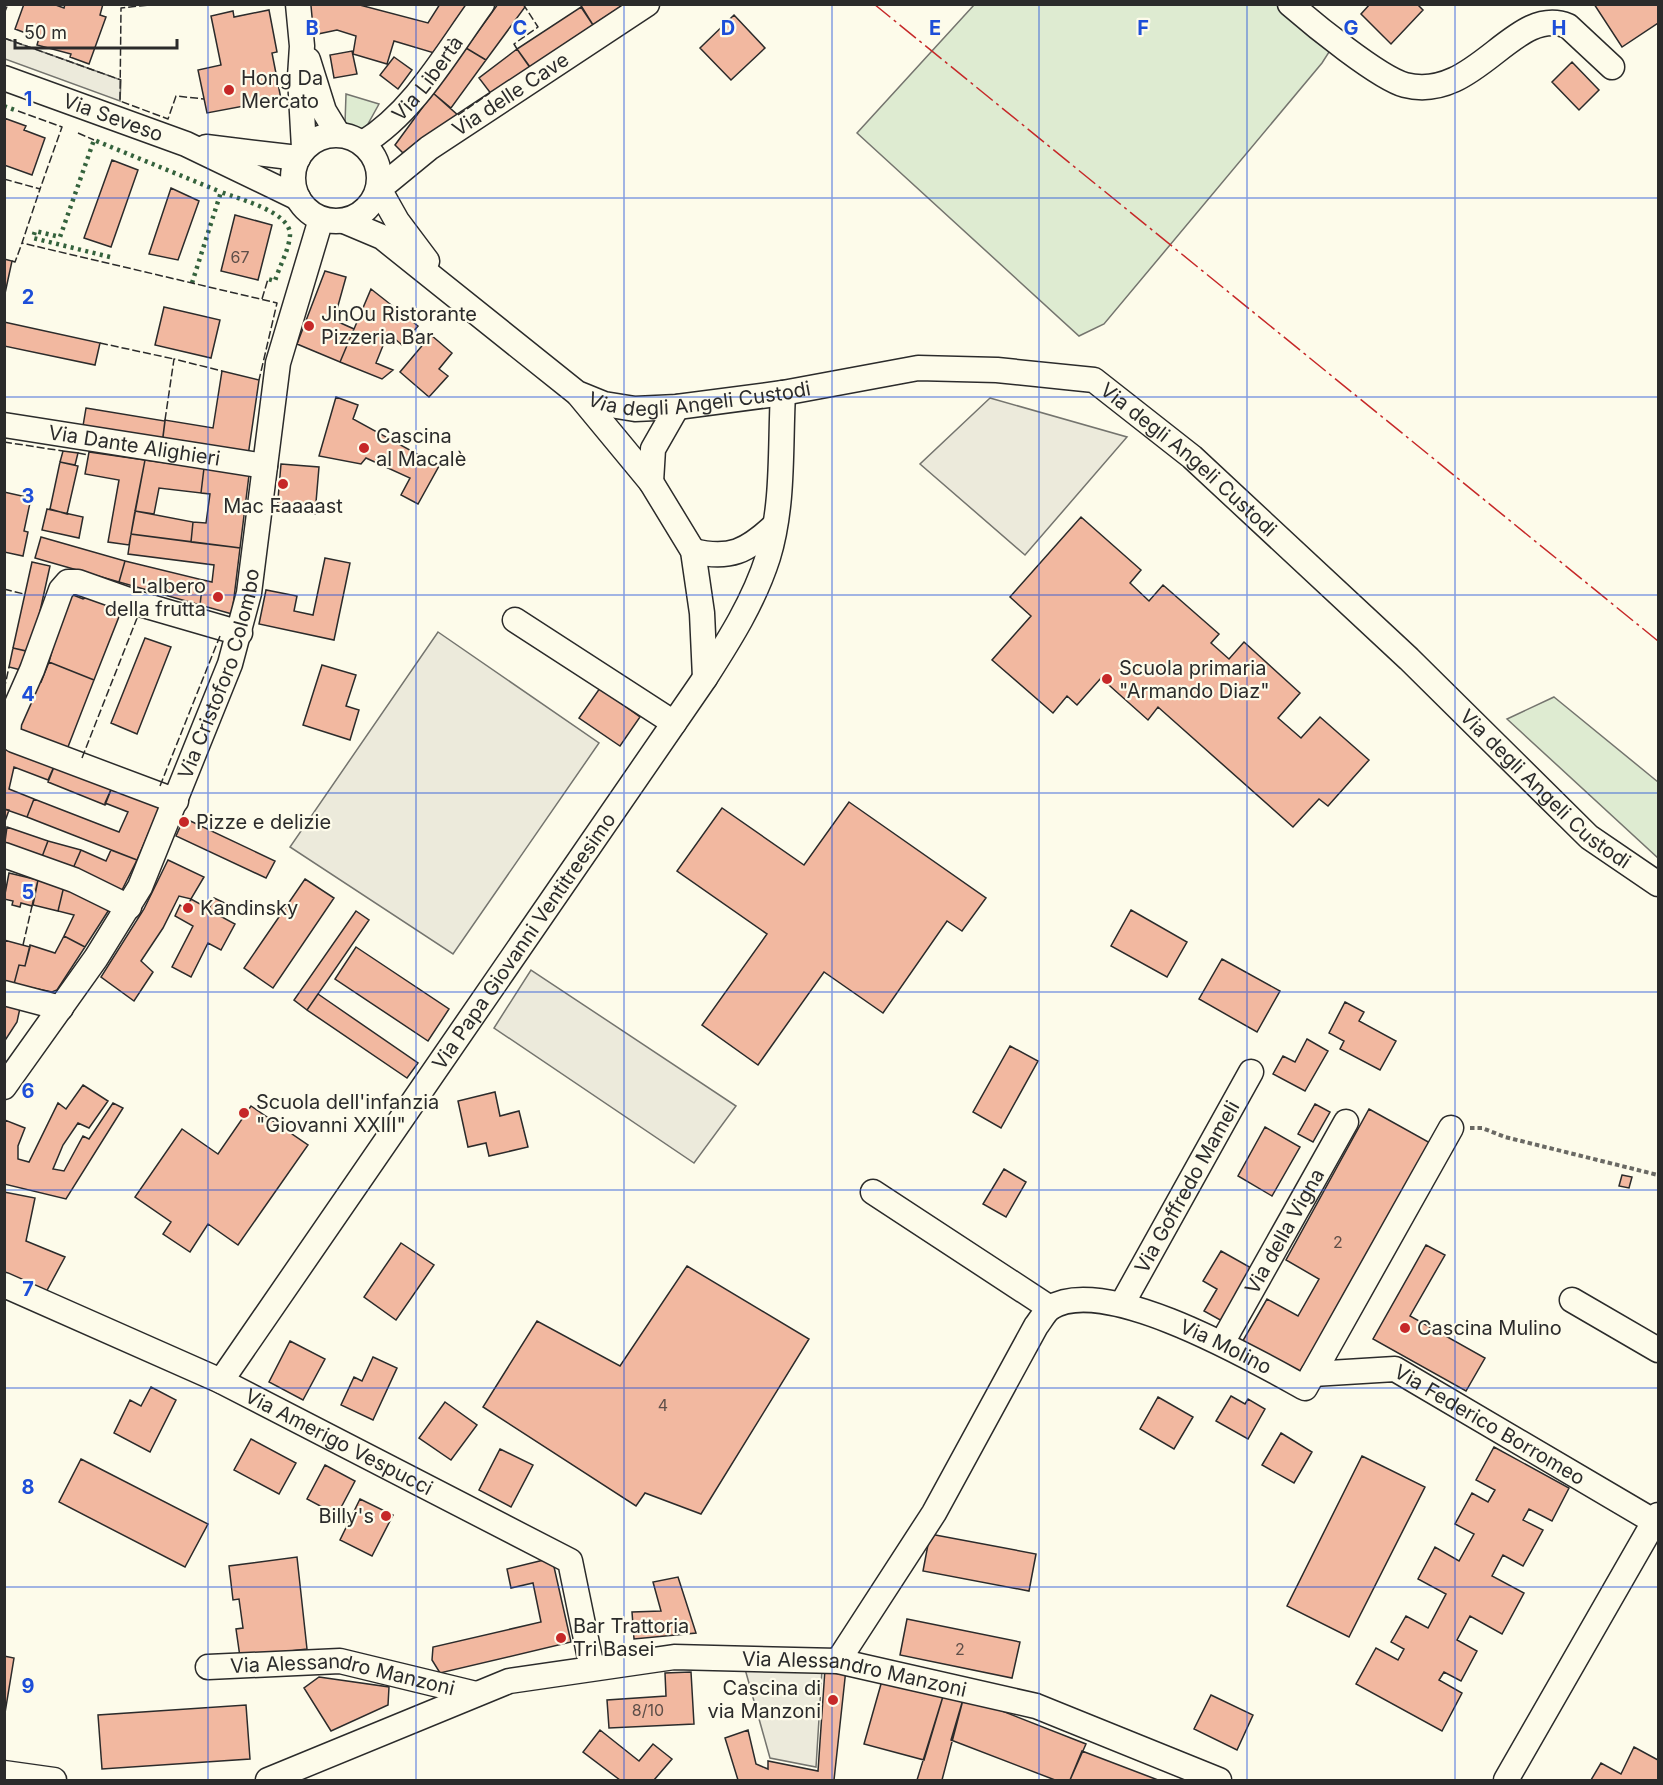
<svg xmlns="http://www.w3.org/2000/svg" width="1663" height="1785" font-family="Inter,sans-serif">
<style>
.green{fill:#deebd1;stroke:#74746e;stroke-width:1.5}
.parking{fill:#eceadb;stroke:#74746e;stroke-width:1.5}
.building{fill:#f2b8a0;stroke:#2b2b2b;stroke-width:1.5}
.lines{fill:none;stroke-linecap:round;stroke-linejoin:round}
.minor-casing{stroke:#2b2b2b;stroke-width:27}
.path{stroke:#6a6964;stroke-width:4;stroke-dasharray:4.5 3;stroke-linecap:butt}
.minor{stroke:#fdfbea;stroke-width:24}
.hedge{stroke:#34623c;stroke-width:4.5;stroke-dasharray:3 4.5;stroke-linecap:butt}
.fence{stroke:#2b2b2b;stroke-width:1.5;stroke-dasharray:8 3;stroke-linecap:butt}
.power{stroke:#c62828;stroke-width:1.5;stroke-dasharray:21 4.5 3 4.5;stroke-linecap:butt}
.grid{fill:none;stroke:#1d4ed8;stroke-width:1.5;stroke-opacity:0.55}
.poi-dot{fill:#c62828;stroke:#fdfbea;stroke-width:2}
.labels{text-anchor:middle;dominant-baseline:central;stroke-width:4.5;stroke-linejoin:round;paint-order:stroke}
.number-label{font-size:16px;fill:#5d4e48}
.poi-label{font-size:20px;fill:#2b2b2b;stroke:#fdfbea;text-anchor:start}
.street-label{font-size:20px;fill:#2b2b2b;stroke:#fdfbea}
.grid-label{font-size:20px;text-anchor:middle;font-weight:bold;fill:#1d4ed8;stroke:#fdfbea;stroke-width:4.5;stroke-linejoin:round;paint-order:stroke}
</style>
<rect width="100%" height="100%" fill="#fdfbea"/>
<!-- green -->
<path class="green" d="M974,5H1281L1331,49L1322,63L1104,324L1079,336L857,133Z
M346,94L379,104L364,131L345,124Z
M1554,697L1658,782V858L1507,719Z"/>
<!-- parking -->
<path class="parking" d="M4,38L121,80L120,101L5,59Z
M990,398L1127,437L1025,555L920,464Z
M438,632L599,743L453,954L290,847Z
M531,970L736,1106L694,1163L494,1028Z
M745,1669L822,1670L816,1767L770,1758Z"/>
<!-- building -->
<path class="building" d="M24,4H53L64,8L65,4H103L100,15L106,17L89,64L70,57L71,54L37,45L39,38L15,29Z
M310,4H356L428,23L440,4H468L434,53L394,41L387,64L353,54L356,36L337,30L313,35Z
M498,4H523L525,7L486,60L466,48Z
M580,4H625L593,25Z
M1370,4H1417L1423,10L1391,44L1361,14Z
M1594,4H1658V23L1622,47Z
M581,7L593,25L530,67L517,49Z
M269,10L277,52L272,53L281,99L207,113L198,70L221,65L211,16L233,11L234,17Z
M734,15L765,48L731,80L700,48Z
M466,48L486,60L451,108L433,93Z
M517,49L531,69L492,95L479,78Z
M352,51L357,74L334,78L330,55Z
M394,57L412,70L398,89L380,75Z
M1572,62L1599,90L1579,110L1552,82Z
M433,93L460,117L403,153L395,145Z
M4,118L26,126L24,130L45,138L32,175L4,165Z
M112,160L138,170L111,247L84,238Z
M171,188L199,201L178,260L149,254Z
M235,215L272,225L258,280L221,271Z
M4,259L12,261L4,298Z
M325,271L346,277L334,320L354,329L340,362L297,344Z
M371,289L418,326L402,345L388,333L376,363L393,370L382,379L340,362Z
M164,307L220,320L211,358L155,345Z
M4,322L100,343L95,365L4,346Z
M431,335L452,353L439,369L448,376L429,397L400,372Z
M222,371L259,380L248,456L162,444L165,420L213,428Z
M336,397L358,405L353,419L439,466L418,504L401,495L410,478L366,458L361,464L319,456Z
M86,408L165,421L162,445L82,432Z
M63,451L78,453L75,465L60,462Z
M89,452L145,460L129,545L108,542L119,480L85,474Z
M145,460L204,468L201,493L159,488L154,514L135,511Z
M60,462L78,466L67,514L50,509Z
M281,464L319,467L315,514L277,511Z
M204,468L249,475L240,548L191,542L193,522L206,523L210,494L201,493Z
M4,492L31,498L24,531L28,532L23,556L4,552Z
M47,509L83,517L79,538L42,530Z
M135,511L193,522L191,542L131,534Z
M1081,517L1141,570L1130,583L1149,601L1163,585L1219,634L1211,643L1229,659L1244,642L1300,693L1278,718L1301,738L1320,717L1369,760L1328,806L1319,799L1293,827L1158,707L1148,720L1101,678L1077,705L1067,696L1053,713L992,660L1031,616L1010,597Z
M131,534L240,548L232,614L200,605L203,580L212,582L214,565L128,554Z
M41,537L125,561L119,582L35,558Z
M325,558L350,563L334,640L259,624L266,590L297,596L294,611L313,615Z
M125,561L203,580L200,605L119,582Z
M32,562L50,566L31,652L13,648Z
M68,593L83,599L93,595L122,609L94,680L49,662Z
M145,638L171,647L137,734L111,723Z
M13,648L30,652L25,671L9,667Z
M49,662L94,680L66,752L15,727L38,681L41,682Z
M322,665L356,675L346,706L359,710L350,740L303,725Z
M600,688L640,717L620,746L579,718Z
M4,741L56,762L48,780L14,767L9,789L34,799L27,817L4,809Z
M56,762L113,785L105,805L48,782Z
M113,785L161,804L137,860L27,817L34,799L119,832L128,812L105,803Z
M849,802L986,898L962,931L947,921L883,1013L824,972L758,1065L702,1025L767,934L677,871L722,808L804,865Z
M4,809L9,810L4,824Z
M184,818L275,861L266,878L176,836Z
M7,827L48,841L40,862L4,849Z
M48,841L81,850L71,873L40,862Z
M81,850L106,861L111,850L137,860L120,894L71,873Z
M168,860L204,877L191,899L179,896L163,928L141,961L153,972L134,1001L101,977L144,909Z
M9,873L38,880L32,906L21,903L20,907L12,905L13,901L4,899Z
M305,879L334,898L273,988L244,968Z
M38,880L64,886L58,911L33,905Z
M64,886L112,905L85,947L64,936L74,915L58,911Z
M214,898L227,904L220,916L235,924L221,950L208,943L191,977L172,967L193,926L175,916L180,905L186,909L191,899L209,909Z
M1131,910L1187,942L1167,977L1111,946Z
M356,911L369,920L307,1010L294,1000Z
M64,936L85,947L57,990L52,992L14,984L19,965L25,966L30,945L55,953Z
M4,940L30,947L25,966L19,965L14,984L4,981Z
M356,947L449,1009L428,1041L335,979Z
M1222,959L1280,991L1257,1032L1199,999Z
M318,994L418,1063L407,1078L307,1010Z
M1345,1002L1364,1012L1359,1021L1396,1041L1380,1070L1340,1049L1344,1041L1329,1033Z
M4,1005L20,1008L17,1022L4,1042Z
M1307,1039L1328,1051L1305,1091L1273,1074L1283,1056L1295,1062Z
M1010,1046L1038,1061L1001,1128L973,1112Z
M83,1085L108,1101L89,1128L78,1123L63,1145L53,1169L64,1171L83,1136L89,1139L113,1103L123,1108L66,1199L4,1184L5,1120L25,1128L18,1146V1159L29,1162L58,1103L66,1109Z
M495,1092L500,1116L519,1111L528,1147L489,1156L486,1143L468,1147L458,1101Z
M1315,1104L1330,1112L1313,1142L1298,1134Z
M251,1106L308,1145L238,1245L208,1224L190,1252L163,1234L171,1222L135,1197L182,1129L218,1154Z
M1369,1109L1432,1144L1306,1371L1296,1375L1241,1344L1267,1299L1298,1316L1319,1279L1286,1260Z
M1265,1127L1300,1147L1272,1196L1238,1176Z
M1004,1169L1026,1182L1006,1217L983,1204Z
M1622,1175L1632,1177L1629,1188L1619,1186Z
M4,1192L35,1198L26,1241L65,1257L45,1294L4,1274Z
M401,1243L434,1265L396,1320L364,1297Z
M1426,1245L1445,1255L1410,1316L1485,1358L1466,1391L1373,1339Z
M1221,1251L1253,1269L1222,1321L1204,1311L1217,1289L1203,1281Z
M687,1266L809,1339L701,1514L645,1493L636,1506L483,1407L537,1321L620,1366Z
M290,1341L325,1359L303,1400L269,1382Z
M373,1357L397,1368L373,1420L341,1405L354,1377L362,1381Z
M151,1387L176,1400L150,1452L114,1433L130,1400L141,1406Z
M1231,1396L1245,1404L1248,1399L1265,1409L1248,1439L1216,1421Z
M1158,1397L1193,1417L1174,1449L1140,1429Z
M445,1402L477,1425L451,1460L419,1438Z
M1281,1433L1312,1452L1294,1483L1262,1465Z
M251,1439L296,1463L279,1494L234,1470Z
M1494,1447L1569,1488L1552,1521L1529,1509L1523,1520L1543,1530L1523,1566L1503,1555L1492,1576L1524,1593L1502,1634L1470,1616L1457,1640L1477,1651L1461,1681L1444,1672L1439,1680L1462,1693L1442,1731L1356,1684L1376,1648L1398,1660L1404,1649L1391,1642L1406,1616L1428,1628L1446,1594L1418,1579L1435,1547L1459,1561L1474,1534L1455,1524L1472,1493L1488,1502L1495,1490L1476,1480Z
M500,1449L533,1465L511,1507L479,1490Z
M1362,1456L1425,1487L1349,1637L1287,1606Z
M81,1459L208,1524L185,1567L59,1502Z
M325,1465L355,1481L337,1515L307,1499Z
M360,1499L393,1515L372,1556L340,1540Z
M930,1534L1036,1554L1029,1591L923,1571Z
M297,1557L307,1649L240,1657L236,1629L243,1628L239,1599L233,1600L229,1566Z
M552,1558L571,1642L440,1673L432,1660L433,1647L541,1622L533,1583L511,1588L507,1569Z
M678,1577L696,1633L634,1639L632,1612L661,1611L653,1582Z
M907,1619L1020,1642L1012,1678L900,1655Z
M4,1656L14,1658L4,1719Z
M825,1669H846L834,1780H738L725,1738L748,1730L756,1764L768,1769V1761L818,1771Z
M691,1672L694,1724L609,1728L607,1700L666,1696L665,1673Z
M319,1677L389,1687L388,1705L331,1731L304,1688Z
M883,1677L944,1693L924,1760L864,1744Z
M944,1693L964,1696L942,1780H917Z
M1211,1695L1253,1715L1237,1750L1194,1729Z
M964,1696L1086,1744L1070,1780H1055L951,1740Z
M246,1705L250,1759L102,1769L98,1715Z
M600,1730L639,1761L653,1744L672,1759L654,1780H620L583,1752Z
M1634,1747L1658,1760V1780H1591L1601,1763L1621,1774Z
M1082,1751L1158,1780H1070Z"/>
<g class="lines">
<!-- minor casing -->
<g class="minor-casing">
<g id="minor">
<path d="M298,4L302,46L300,77L304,148"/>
<path d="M1290,4C1313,24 1379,78 1405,85C1476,103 1514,4 1568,26L1612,67"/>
<path d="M308,60L324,111L338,134"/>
<path id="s1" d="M4,78L186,144L298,198"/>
<circle cx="336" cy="178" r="43"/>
<path id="s2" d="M363,143C414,112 447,52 482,4"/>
<path d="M206,147L298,158"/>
<path id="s3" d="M344,221L382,237L577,393L604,404L635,409L677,407L783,393L918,368L997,370L1094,380L1192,457L1409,659L1589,837L1658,884"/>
<path id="s4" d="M427,261L397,221L379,189L429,148L647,4"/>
<path d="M579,395L651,482L693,551L702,613L705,678"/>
<path id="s5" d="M4,425L265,466"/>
<path d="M651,482L653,449L677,407"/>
<path d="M693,551C730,560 747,551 774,526"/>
<path d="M515,620L674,723"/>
<path d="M176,801L14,740L8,735L9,722L32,670L61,590L68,582H78L140,604L240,633"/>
<path d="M4,855L74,880L129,907"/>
<path d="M4,993L61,1008"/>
<path id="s6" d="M4,1087L96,958L140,887L230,664L249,593L278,363L321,219"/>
<path d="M873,1192L1050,1308"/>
<path id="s7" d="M4,1285L221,1381L570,1561L592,1668"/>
<path d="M1572,1300L1658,1350"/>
<path id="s8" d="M1122,1304L1251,1072"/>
<path id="s9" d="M1222,1343L1346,1122"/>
<path id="s10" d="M1313,1374L1395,1369L1655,1522"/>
<path id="s11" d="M221,1381L705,678C730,639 754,601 768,557C784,505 780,446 783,393"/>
<path id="s12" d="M838,1661L934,1513L1036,1326C1040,1321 1045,1312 1050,1308C1104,1273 1254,1360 1305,1388L1451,1128"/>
<path id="s13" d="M208,1667L340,1661L476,1694"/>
<path d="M4,1773L54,1780"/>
<path id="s14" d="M268,1780L509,1681L674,1657L838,1661L1036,1706L1219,1780"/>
<path d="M1506,1780L1658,1515"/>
</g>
</g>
<!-- path -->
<path class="path" d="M1470,1128H1482L1505,1137L1658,1175"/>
<!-- minor -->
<use href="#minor" class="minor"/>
<!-- hedge -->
<path class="hedge" d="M4,106L18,111
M110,257L33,238L35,231L60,237L94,140L221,192
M192,283L221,192C239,199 291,212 290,235C289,250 279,267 275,281L268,279"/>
<!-- fence -->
<path class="fence" d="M158,4L121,8L120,101L168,119L176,96L204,99
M4,14L8,4
M4,38L121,80
M517,49L514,44L538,27L525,7
M18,111L62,127L40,189
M458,115L490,93
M78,133L94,140
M4,179L40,189L22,243L277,303L259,380
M12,261L15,262L22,243
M262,299L268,279
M100,343L174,359
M165,420L174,359L222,371
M4,442L63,451
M78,453L88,455
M4,589L24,594
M4,690L9,667
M82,758L139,613
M160,786L220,636
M23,945L32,906"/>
<!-- power -->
<path class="power" d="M874,4L1658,641"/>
</g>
<!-- grid -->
<path class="grid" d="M208,4V1780M416,4V1780M624,4V1780M832,4V1780M1039,4V1780M1247,4V1780M1455,4V1780M4,198H1658M4,397H1658M4,595H1658M4,793H1658M4,992H1658M4,1190H1658M4,1388H1658M4,1587H1658"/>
<!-- markers -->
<g class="poi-dot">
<circle cx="229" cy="90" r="6"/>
<circle cx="309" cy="326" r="6"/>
<circle cx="364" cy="448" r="6"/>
<circle cx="283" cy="484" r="6"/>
<circle cx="218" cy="597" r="6"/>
<circle cx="1107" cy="679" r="6"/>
<circle cx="184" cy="822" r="6"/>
<circle cx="188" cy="908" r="6"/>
<circle cx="244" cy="1113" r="6"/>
<circle cx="1405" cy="1328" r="6"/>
<circle cx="386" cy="1516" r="6"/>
<circle cx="561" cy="1638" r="6"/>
<circle cx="833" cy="1700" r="6"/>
</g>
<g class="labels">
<!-- number labels -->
<g class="number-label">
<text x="240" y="257">67</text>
<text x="1338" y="1242">2</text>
<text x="663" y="1405">4</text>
<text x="960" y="1649">2</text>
<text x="648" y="1710">8/10</text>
</g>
<!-- poi labels -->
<g class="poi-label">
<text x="241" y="78">Hong Da<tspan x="241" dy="23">Mercato</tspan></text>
<text x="321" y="314">JinOu Ristorante<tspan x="321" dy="23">Pizzeria Bar</tspan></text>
<text x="376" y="436">Cascina<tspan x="376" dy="23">al Macalè</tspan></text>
<text x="283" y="506" text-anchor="middle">Mac Faaaast</text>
<text x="206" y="586" text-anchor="end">L'albero<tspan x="206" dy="23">della frutta</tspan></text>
<text x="1119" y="668">Scuola primaria<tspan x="1119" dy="23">"Armando Diaz"</tspan></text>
<text x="196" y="822">Pizze e delizie</text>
<text x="200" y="908">Kandinsky</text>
<text x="256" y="1102">Scuola dell'infanzia<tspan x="256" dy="23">"Giovanni XXIII"</tspan></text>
<text x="1417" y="1328">Cascina Mulino</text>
<text x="374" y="1516" text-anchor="end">Billy's</text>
<text x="573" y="1626">Bar Trattoria<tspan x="573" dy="23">Tri Basei</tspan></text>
<text x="821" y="1688" text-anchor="end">Cascina di<tspan x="821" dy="23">via Manzoni</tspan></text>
</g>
<!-- street labels -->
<g class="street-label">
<text stroke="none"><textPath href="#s2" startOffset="92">Via Libertà</textPath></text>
<text stroke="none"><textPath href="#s4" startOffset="249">Via delle Cave</textPath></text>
<text stroke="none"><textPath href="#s1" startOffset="116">Via Seveso</textPath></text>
<text stroke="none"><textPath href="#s3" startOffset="416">Via degli Angeli Custodi</textPath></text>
<text stroke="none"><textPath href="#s5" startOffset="132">Via Dante Alighieri</textPath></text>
<text stroke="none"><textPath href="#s3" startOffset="938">Via degli Angeli Custodi</textPath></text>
<text stroke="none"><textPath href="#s6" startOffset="470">Via Cristoforo Colombo</textPath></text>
<text stroke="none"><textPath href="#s3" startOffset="1424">Via degli Angeli Custodi</textPath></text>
<text stroke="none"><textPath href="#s11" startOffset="534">Via Papa Giovanni Ventitreesimo</textPath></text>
<text stroke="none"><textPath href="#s8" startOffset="134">Via Goffredo Mameli</textPath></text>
<text stroke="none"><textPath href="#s9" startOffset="128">Via della Vigna</textPath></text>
<text stroke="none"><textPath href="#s12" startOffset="598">Via Molino</textPath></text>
<text stroke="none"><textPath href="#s10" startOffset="192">Via Federico Borromeo</textPath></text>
<text stroke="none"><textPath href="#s7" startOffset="370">Via Amerigo Vespucci</textPath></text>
<text stroke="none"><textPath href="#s14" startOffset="609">Via Alessandro Manzoni</textPath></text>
<text stroke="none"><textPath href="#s13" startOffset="136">Via Alessandro Manzoni</textPath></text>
</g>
</g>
<g class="grid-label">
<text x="312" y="35">B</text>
<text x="520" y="35">C</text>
<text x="728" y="35">D</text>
<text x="935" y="35">E</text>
<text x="1143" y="35">F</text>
<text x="1351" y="35">G</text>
<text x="1559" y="35">H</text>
<text x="28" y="106">1</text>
<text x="28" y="304">2</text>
<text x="28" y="503">3</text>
<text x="28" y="701">4</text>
<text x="28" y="899">5</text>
<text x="28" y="1098">6</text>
<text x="28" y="1296">7</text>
<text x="28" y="1494">8</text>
<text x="28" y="1693">9</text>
</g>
<!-- border -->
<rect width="1663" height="1785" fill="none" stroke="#2b2b2b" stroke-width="12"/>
<!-- scale -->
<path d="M15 39v9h162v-9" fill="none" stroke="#2b2b2b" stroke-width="3"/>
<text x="24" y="39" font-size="18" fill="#2b2b2b" stroke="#fdfbea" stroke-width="4.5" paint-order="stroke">50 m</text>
</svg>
